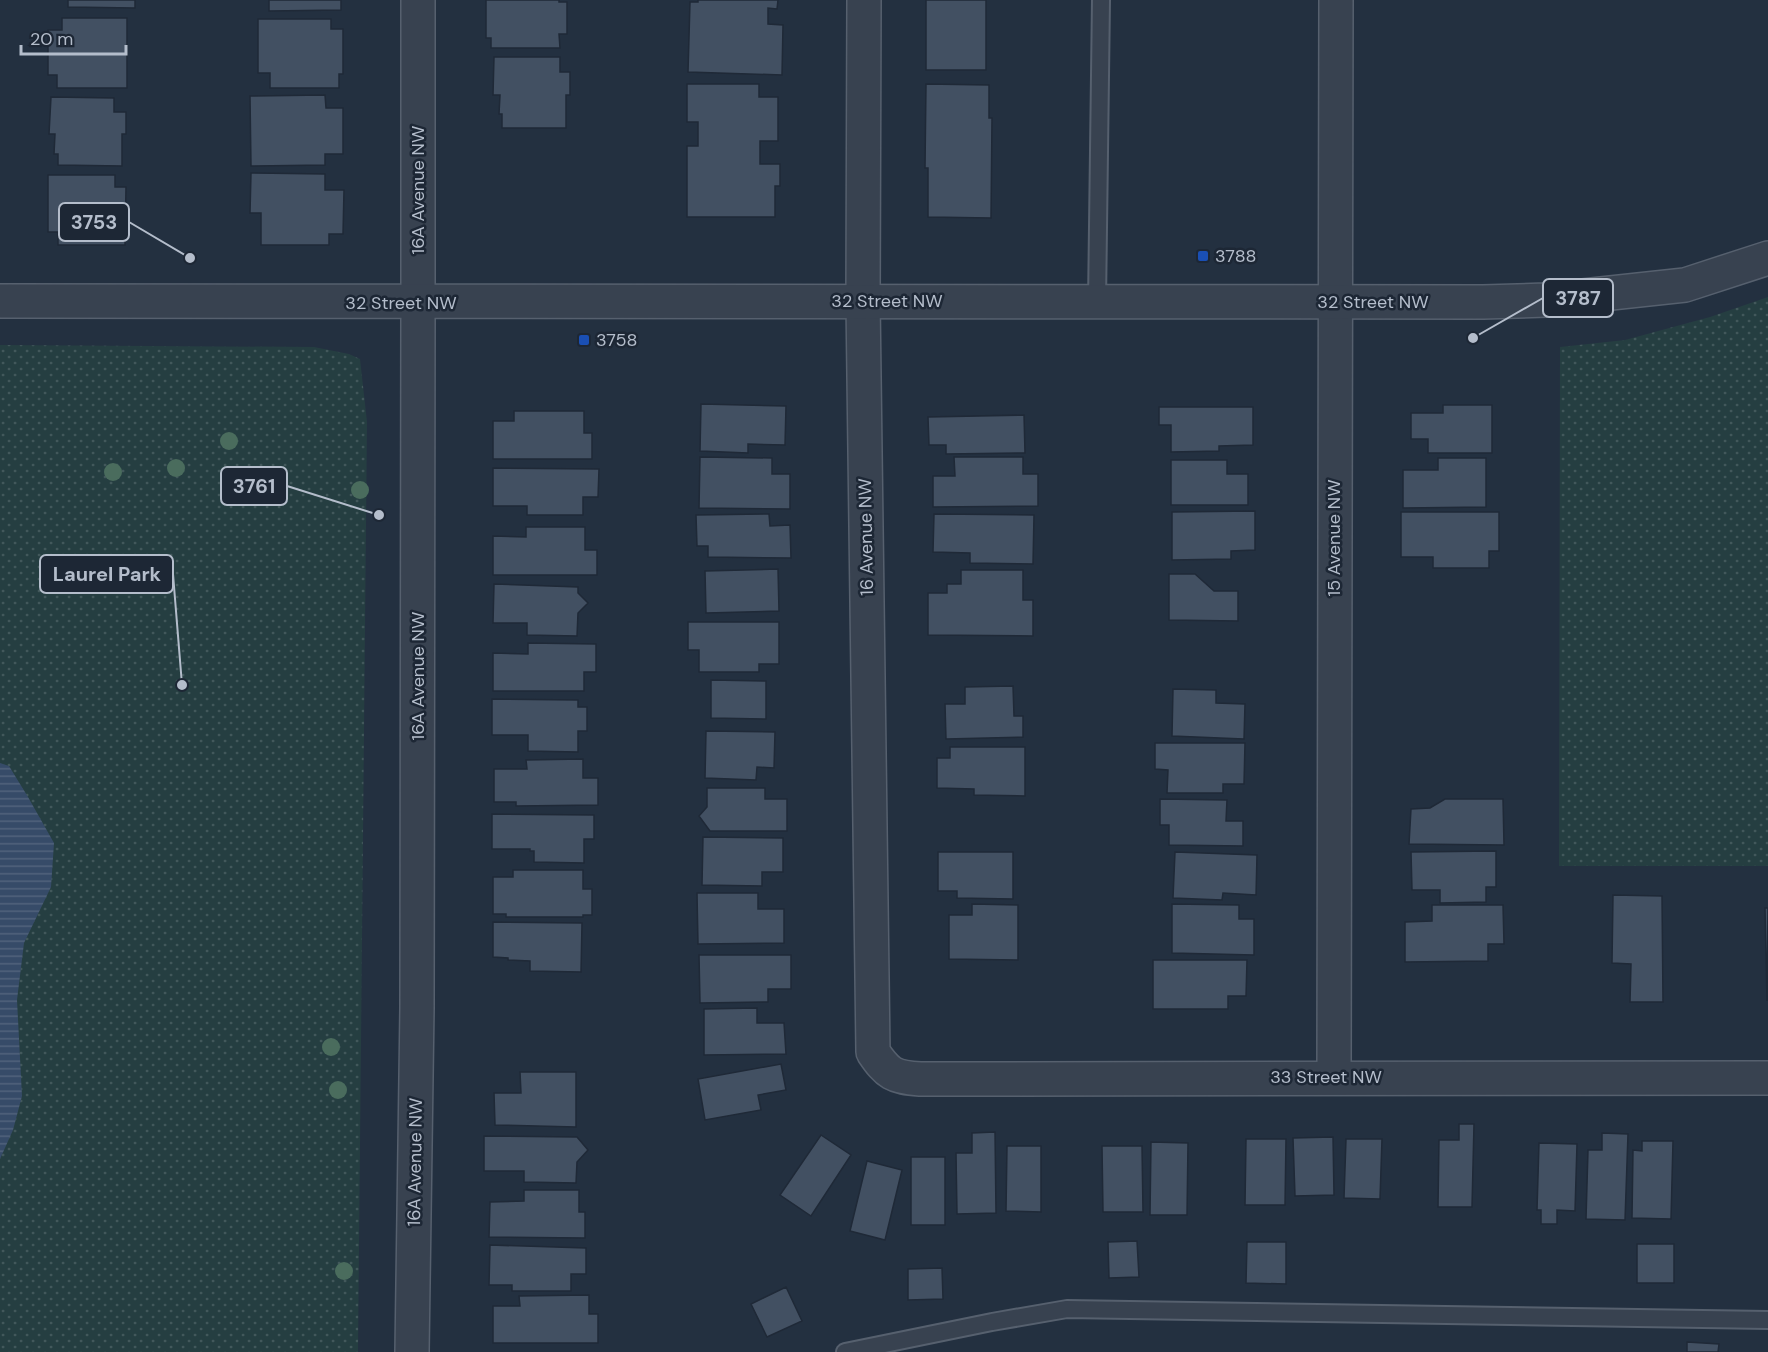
<svg xmlns="http://www.w3.org/2000/svg" width="1768" height="1352" font-family="'DM Sans',sans-serif">
<style>
.grass{fill:url(#grass-dots)}
.water{fill:url(#water-rules)}
.building{fill:#425062;stroke:#1f2937;stroke-width:1.5}
.lines{fill:none;stroke-linecap:round;stroke-linejoin:round}
.service-casing{stroke:#56606e;stroke-width:20}
.minor-casing{stroke:#56606e;stroke-width:36}
.tertiary-casing{stroke:#56606e;stroke-width:36}
.service{stroke:#384250;stroke-width:16}
.minor{stroke:#384250;stroke-width:33}
.tertiary{stroke:#384250;stroke-width:33}
.tree{fill:#4a6c5d}
.transit-dot{fill:#1a4fb4;stroke:#1d2735;stroke-width:2}
.labels{text-anchor:middle;dominant-baseline:central;stroke-width:5;stroke-linejoin:round;paint-order:stroke}
.street-label{font-size:18px;fill:#b4bdcb;stroke:#1d2735}
.poi-label{font-size:18px;fill:#b4bdcb;stroke:#1d2735;text-anchor:start}
.leader{fill:none;stroke:#b4bdcb;stroke-width:2}
.callout-dot{fill:#b4bdcb;stroke:#1d2735;stroke-width:2}
.callout{fill:#1d2735;stroke:#b4bdcb;stroke-width:2}
.callout-label{font-size:20px;text-anchor:middle;font-weight:bold;fill:#b4bdcb}
</style>
<defs>
<pattern id="grass-dots" width="8" height="8" patternUnits="userSpaceOnUse" patternTransform="scale(1.5)"><rect width="8" height="8" fill="#253e41"/><path d="M2 2h.1M6 6h.1" fill="none" stroke="#42585b" stroke-width="1.8" stroke-linecap="round"/></pattern>
<pattern id="water-rules" width="6" height="5" patternUnits="userSpaceOnUse" patternTransform="scale(1.5)"><rect width="6" height="5" fill="#364b68"/><path d="M0 2.5h6" fill="none" stroke="#51637c"/></pattern>
</defs>
<rect width="100%" height="100%" fill="#233040"/>
<!-- grass -->
<path class="grass" d="M1768,297V866H1559L1560,347L1625,340L1710,317Z
M0,345L314,347L349,354L360,359L367,422L358,1352H0Z"/>
<!-- water -->
<path class="water" d="M0,763L9,766L28,797L54,843L51,887L24,943L17,1000L22,1096L13,1130L0,1159Z"/>
<!-- building -->
<path class="building" d="M68,0H135V8L68,7Z
M269,0H341V10L269,11Z
M486,0H559V2H567V34H559L560,48H491V38H486Z
M698,0H778L777,9L768,8V24L783,25L782,75L688,72L690,2H698Z
M926,0H986V70H926Z
M62,18H127V88H57V75H48V30H62Z
M258,19H331V29H343V74H339V88H270V73H258Z
M494,57H560V72H570V95H566V128H502V114H499L500,95H493Z
M687,84H759V97H778V141H760V164H780V186H775V217H687V146H698V122H687Z
M926,84L989,85V118H992L991,218L928,217V168H925Z
M325,95L326,108H343V154H325V165L251,166L250,96Z
M51,97L114,98V112H126V134H122V166L58,165V154H54L55,134H49Z
M251,173L325,174V190H344L343,234H329V245H261V213H250Z
M48,175H115V187H126L125,245H58V232H48Z
M701,404L786,406L785,445L748,444V453L700,451Z
M1443,405H1492V453H1428V439H1411V413H1443Z
M1159,407H1253V445L1219,446V451L1171,452V425H1159Z
M514,411H584V433H592V459H493V421H514Z
M1024,415L1025,453L946,454V445H929L928,417Z
M700,457L772,458V474H790V509L699,508Z
M954,457H1023V474H1038V506L933,507V476H955Z
M1438,458H1486V507L1403,508V470H1438Z
M1171,460H1227V474H1248V505H1171Z
M493,468L599,469L598,497H583V515H527V506H493Z
M1255,511V550L1231,551V559L1172,560V512Z
M1401,512H1499V551H1489V568H1433V557H1401Z
M769,514L770,526L790,525L791,558L708,557V546H697L696,515Z
M934,514L1034,515L1033,564L970,563V553L933,552Z
M526,527H585V550H597V575H493V536L526,537Z
M778,569L779,611L706,613L705,571Z
M961,570H1023V600H1033V636L928,635V593H947V584H961Z
M1169,574H1195L1214,591H1238V621L1169,620Z
M494,584L578,587V593L588,603L578,613L577,636L527,635V623H493Z
M688,622H779V664H759V672H699V650H688Z
M528,643L596,644V672H584V691H493V653L528,654Z
M711,680L766,681V719L711,718Z
M1013,686L1014,716H1023V737L946,739L945,704H965V687Z
M1173,689L1216,690V703L1245,704L1244,739L1172,736Z
M492,699L578,700V707H587V731H578V752L528,751V735H492Z
M706,731L775,732L774,768L757,767L756,780L705,778Z
M1155,743H1245L1244,784H1223V793H1167L1168,770L1155,769Z
M950,747H1025V796L974,795V789L937,788V758H950Z
M583,759V778H598V805L516,806V802H494V769H527L526,760Z
M707,788H765V799H787V831H710L699,816L707,807Z
M1160,799L1227,800L1226,821H1243V846L1169,845V825H1160Z
M1445,799H1503L1504,845L1409,844L1411,809L1430,808Z
M492,814L594,815V839H584V863L534,862V851H530V849H492Z
M703,837L783,838V872H762V886L702,885Z
M1496,851V887H1486V902L1440,903V890H1412L1411,852Z
M938,852H1013V899L957,898V891H938Z
M1175,852L1257,855L1256,895L1223,893L1222,900L1173,898Z
M513,870H583V889H592V915H583V917H506V914H493V877H513Z
M697,893H758V909H784V943L698,944Z
M1613,895L1662,896L1663,1002H1630L1631,964L1612,963Z
M972,904L1018,905V960L949,959V915H972Z
M1172,904L1239,905V919H1254V955L1172,953Z
M1432,905H1503L1504,944H1488V961L1405,962V922L1432,921Z
M1765,908H1768L1767,1001Z
M493,922L582,923L581,972L530,971V961L508,960V958L493,957Z
M699,955H791V989H768V1002L700,1003Z
M1153,960H1247L1246,996H1228V1009H1153Z
M757,1008V1023H784L786,1054L704,1055V1009Z
M781,1064L786,1090L758,1095L761,1110L705,1120L698,1079Z
M520,1072H576V1127L495,1125L494,1093H521Z
M1459,1124H1474L1472,1207H1438L1439,1140H1459Z
M995,1132L996,1213L957,1214L956,1153H972V1133Z
M1602,1133L1628,1134L1625,1220L1586,1219L1588,1150H1602Z
M821,1135L851,1155L811,1216L780,1195Z
M484,1136L577,1137L588,1150L577,1162L576,1183L524,1182V1171H484Z
M1333,1137L1334,1195L1295,1196L1293,1138Z
M1246,1139H1286L1285,1205H1245Z
M1346,1139H1382L1380,1199L1344,1198Z
M1642,1141H1673L1671,1219L1632,1218L1633,1150L1642,1151Z
M1151,1142L1188,1143L1187,1215H1150Z
M1539,1143L1577,1144L1575,1211L1557,1210V1224H1541V1210H1537Z
M1007,1146H1041V1212L1006,1211Z
M1102,1146H1142L1143,1212H1103Z
M911,1157H945V1225H911Z
M867,1161L902,1170L885,1240L850,1231Z
M524,1190H579V1212H585V1238L489,1237L490,1202L524,1201Z
M1137,1241L1139,1277L1109,1278L1108,1242Z
M1247,1242H1286V1284L1246,1283Z
M1637,1244H1674V1283H1637Z
M490,1245L586,1248V1274H571V1291H512V1285H489Z
M942,1268L943,1299L908,1300V1269Z
M786,1287L802,1321L767,1337L751,1304Z
M589,1295V1314H598V1343H493V1306H520L519,1296Z
M1687,1342L1719,1344L1718,1352H1687Z"/>
<g class="lines">
<!-- service casing -->
<g class="service-casing">
<path id="service" d="M1097,303L1101,0
M845,1352L992,1322L1067,1309L1768,1320"/>
</g>
<!-- minor casing -->
<g class="minor-casing">
<path id="minor" d="M418,0V303
M864,0L863,301L873,1052C888,1074 893,1077 920,1079L1768,1078
M1334,1077L1336,0"/>
</g>
<!-- tertiary casing -->
<g class="tertiary-casing">
<path id="tertiary" d="M0,301L1483,302L1546,300L1685,285L1768,258
M412,1352L417,1008L418,303"/>
</g>
<!-- service -->
<use href="#service" class="service"/>
<!-- minor -->
<use href="#minor" class="minor"/>
<!-- tertiary -->
<use href="#tertiary" class="tertiary"/>
</g>
<!-- trees -->
<g class="tree">
<circle cx="229" cy="441" r="9"/>
<circle cx="176" cy="468" r="9"/>
<circle cx="113" cy="472" r="9"/>
<circle cx="360" cy="490" r="9"/>
<circle cx="331" cy="1047" r="9"/>
<circle cx="338" cy="1090" r="9"/>
<circle cx="344" cy="1271" r="9"/>
</g>
<!-- markers -->
<g class="transit-dot">
<rect x="1197" y="250" width="12" height="12" rx="3"/>
<rect x="578" y="334" width="12" height="12" rx="3"/>
</g>
<g class="labels">
<!-- street labels -->
<g class="street-label">
<text transform="translate(418 190) rotate(-90)">16A Avenue NW</text>
<text x="887" y="301">32 Street NW</text>
<text x="1373" y="302">32 Street NW</text>
<text x="401" y="303">32 Street NW</text>
<text transform="translate(866 537) rotate(-91)">16 Avenue NW</text>
<text transform="translate(1334 538) rotate(-90)">15 Avenue NW</text>
<text transform="translate(418 676) rotate(-90)">16A Avenue NW</text>
<text x="1326" y="1077">33 Street NW</text>
<text transform="translate(415 1162) rotate(-89)">16A Avenue NW</text>
</g>
<!-- poi labels -->
<g class="poi-label">
<text x="1215" y="256">3788</text>
<text x="596" y="340">3758</text>
</g>
</g>
<!-- callouts -->
<path class="leader" d="M190 258L129 222M1473 338L1543 298M379 515L287 486M182 685L173 574"/>
<g class="callout-dot">
<circle cx="190" cy="258" r="6"/>
<circle cx="1473" cy="338" r="6"/>
<circle cx="379" cy="515" r="6"/>
<circle cx="182" cy="685" r="6"/>
</g>
<g class="callout">
<rect x="59" y="203" width="70" height="38" rx="6"/>
<rect x="1543" y="279" width="70" height="38" rx="6"/>
<rect x="221" y="467" width="66" height="38" rx="6"/>
<rect x="40" y="555" width="133" height="38" rx="6"/>
</g>
<g class="callout-label">
<text x="94" y="229">3753</text>
<text x="1578" y="305">3787</text>
<text x="254" y="493">3761</text>
<text x="107" y="581">Laurel Park</text>
</g>
<!-- scale -->
<path d="M21 45v9h105v-9" fill="none" stroke="#b4bdcb" stroke-width="3"/>
<text x="30" y="45" font-size="18" fill="#b4bdcb" stroke="#1d2735" stroke-width="4.5" paint-order="stroke">20 m</text>
</svg>
